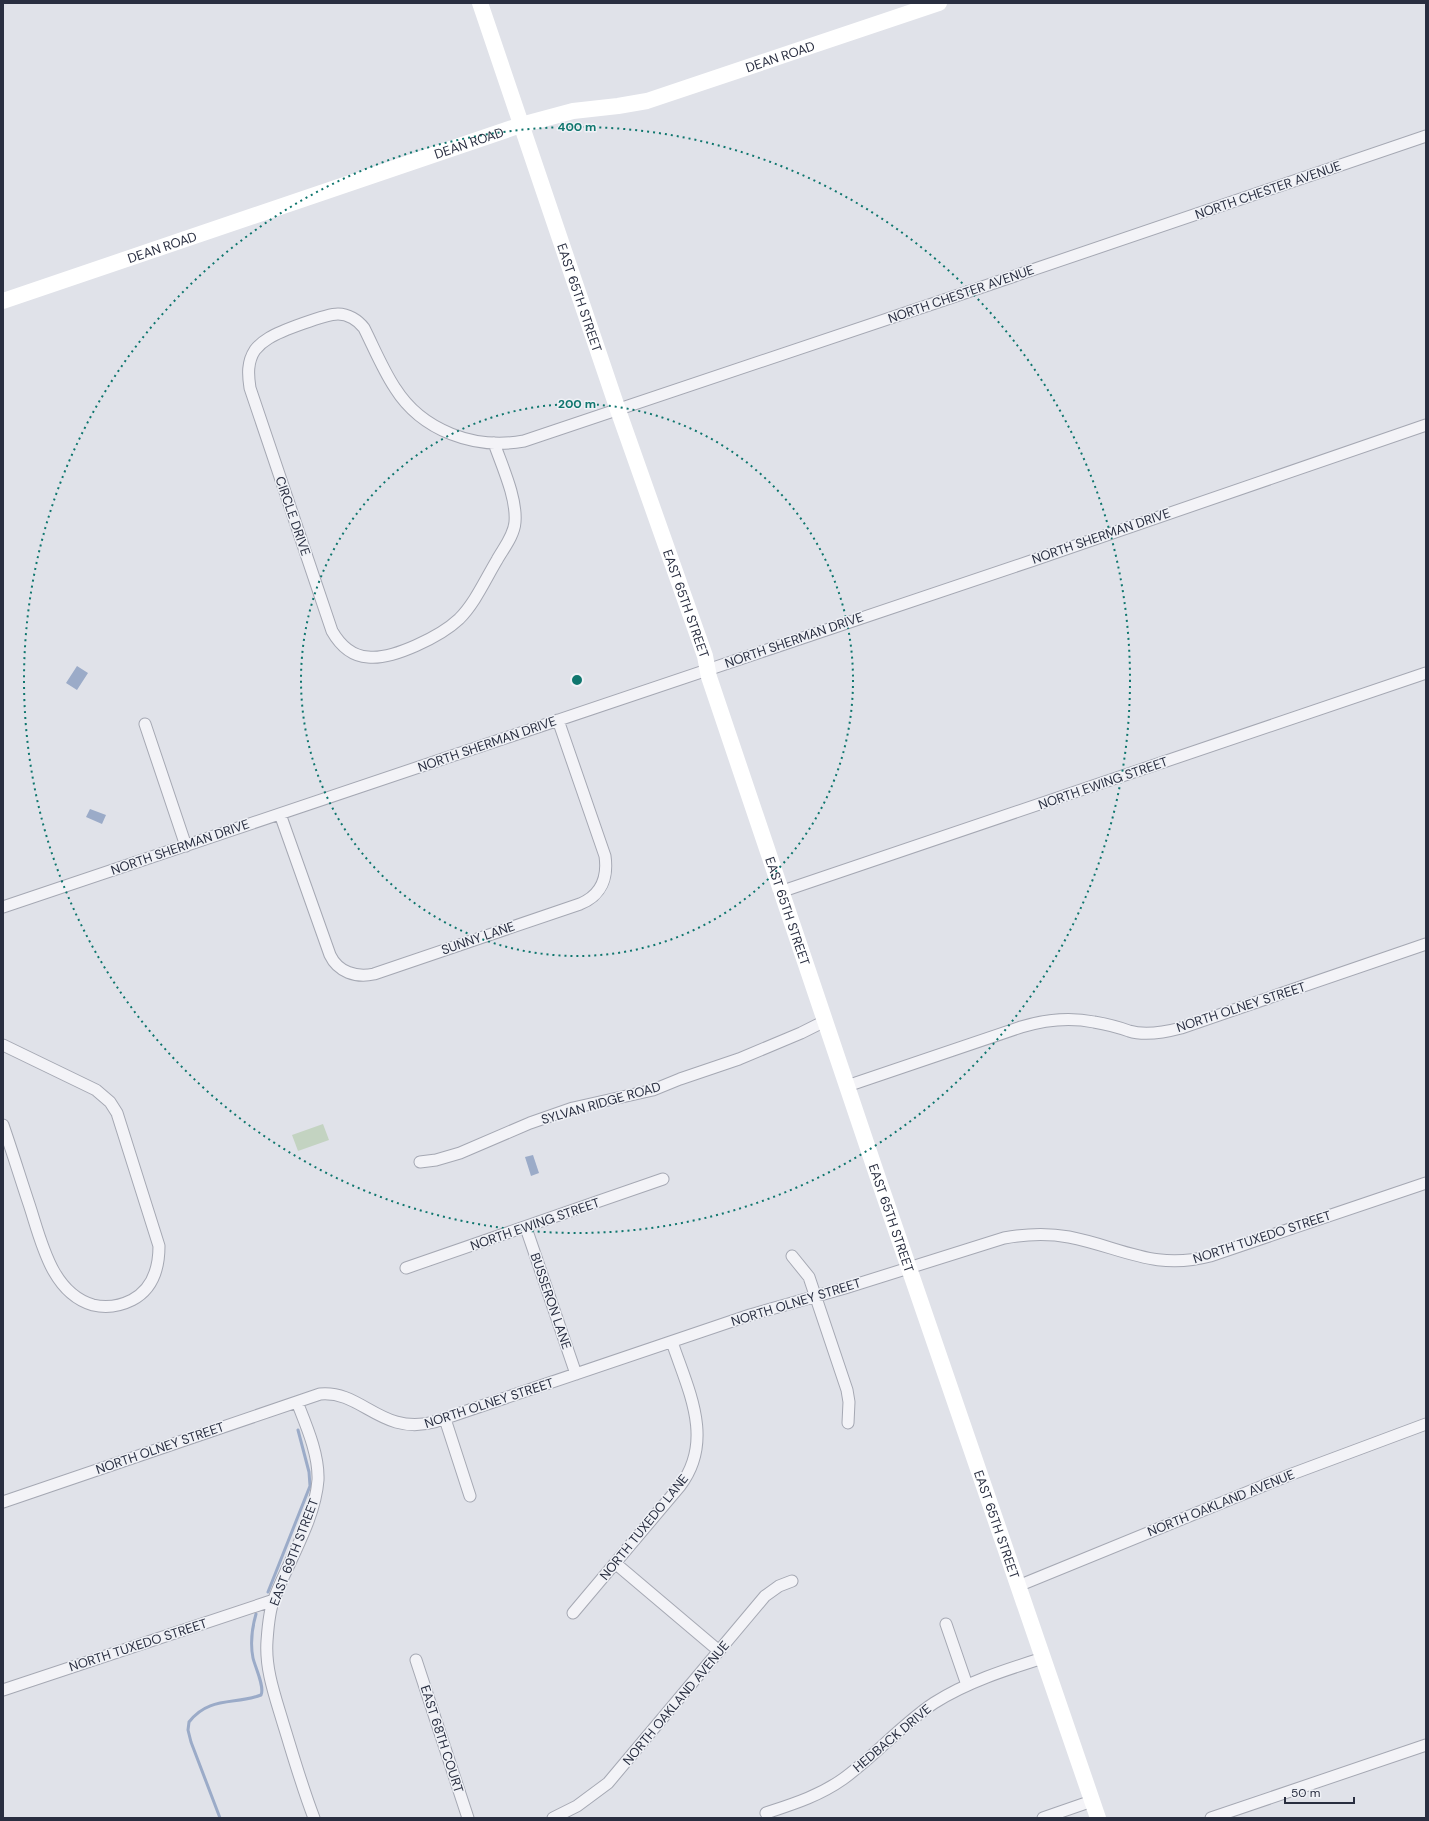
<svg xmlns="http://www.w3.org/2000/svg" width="1429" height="1821" font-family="'DM Sans',sans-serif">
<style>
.green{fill:#c3d3c1}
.water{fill:#9babc8}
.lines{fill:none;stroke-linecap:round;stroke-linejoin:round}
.stream{stroke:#9babc8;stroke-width:3}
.street-casing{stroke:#a5a8b3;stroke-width:13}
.street{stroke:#f3f3f7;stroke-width:11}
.secondary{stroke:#fff;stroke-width:16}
.ring{fill:none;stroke:#0f766e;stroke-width:2;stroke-dasharray:2 4}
.labels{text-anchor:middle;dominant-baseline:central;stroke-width:3;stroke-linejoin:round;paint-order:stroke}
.street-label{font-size:13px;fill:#292e40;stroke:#eff1f6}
.centre{fill:#0f766e;stroke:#eff1f6;stroke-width:2}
.ring-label{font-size:12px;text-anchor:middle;font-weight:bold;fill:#0f766e;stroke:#eff1f6;stroke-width:3;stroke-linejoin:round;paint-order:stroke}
</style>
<rect width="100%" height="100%" fill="#e0e2e9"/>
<!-- green -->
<path class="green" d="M323,1124L329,1140L298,1151L292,1135Z"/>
<!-- water -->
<path class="water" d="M77,666L88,673L77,690L66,683Z
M90,809L106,815L102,824L86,817Z
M533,1155L539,1173L531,1176L525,1157Z"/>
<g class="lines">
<!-- stream -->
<path class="stream" d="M268,1592L310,1486L309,1472L298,1430
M220,1818L191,1742L188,1730L189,1722C209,1696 235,1705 261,1695C265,1687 255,1667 253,1658C250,1643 252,1628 256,1614"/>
<!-- street casing -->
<g class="street-casing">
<path id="street" d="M494,443C502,466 517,498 515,522C514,536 503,549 497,560C485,580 475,603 459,619C441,636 393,660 368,657C351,656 340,645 332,631L250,388C248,375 247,362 255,350C259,345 264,341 269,338C280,331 326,314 338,314C348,314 358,320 364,328C374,348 383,370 395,388C422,431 475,450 524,441L941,301L1426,136
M145,724L186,846
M280,814L330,955C338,972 356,978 374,974L580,904C602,895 608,877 605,856L558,720
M780,892L1426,673
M3,907L1031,561L1426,425
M3,1045L96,1090L110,1102L117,1113L159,1246C159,1268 153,1289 132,1300C120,1306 106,1308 93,1305C51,1293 41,1240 29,1204C20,1177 12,1151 3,1125
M847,1086L1021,1027C1044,1020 1070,1017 1094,1022C1106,1024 1118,1027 1129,1031C1145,1036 1166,1032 1181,1028L1426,944
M420,1162L436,1160L460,1153L530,1123L573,1108L653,1090L680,1079L739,1059L801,1033L825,1021
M526,1228L576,1374
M792,1256L809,1277L847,1390L849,1402L848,1423
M406,1268L663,1179
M297,1402C306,1425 319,1454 318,1480C315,1520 288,1562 274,1599C269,1611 268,1627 267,1641C265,1669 275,1696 283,1723C293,1755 302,1787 314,1818
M445,1419L470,1496
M3,1502L320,1394C362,1390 381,1436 434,1422L750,1315L845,1288L1004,1238C1026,1234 1047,1233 1069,1237C1121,1247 1154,1271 1210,1256L1426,1183
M615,1563L719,1651
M1018,1586L1292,1474L1426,1424
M573,1613L680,1486C715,1440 688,1390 672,1342
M946,1624L967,1685
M416,1660L468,1818
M3,1690L274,1600
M766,1813C793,1804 819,1796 843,1779C875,1756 901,1725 934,1703C967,1682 1005,1670 1043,1658
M553,1818L577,1806L608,1783L765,1596L779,1586L792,1581
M1043,1818L1092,1801
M1211,1818L1426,1745"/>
</g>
<!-- street -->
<use href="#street" class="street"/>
<!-- secondary -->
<g class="secondary">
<path id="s1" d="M480,3L618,410L705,656L709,677L878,1178L1098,1818"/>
<path id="s2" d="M3,301L521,125L573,111L618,106L647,101L939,3"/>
</g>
</g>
<!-- distance rings -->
<g class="ring">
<circle cx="577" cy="680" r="276"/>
<circle cx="577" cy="680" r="553"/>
</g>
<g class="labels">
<!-- street labels -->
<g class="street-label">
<text stroke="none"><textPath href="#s2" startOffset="816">DEAN ROAD</textPath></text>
<text stroke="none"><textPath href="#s2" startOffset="492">DEAN ROAD</textPath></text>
<text transform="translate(1268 190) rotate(-19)">NORTH CHESTER AVENUE</text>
<text stroke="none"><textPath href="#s2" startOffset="168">DEAN ROAD</textPath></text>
<text transform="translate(961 294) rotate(-19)">NORTH CHESTER AVENUE</text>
<text stroke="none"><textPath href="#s1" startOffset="311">EAST 65TH STREET</textPath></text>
<text transform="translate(293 516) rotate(71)">CIRCLE DRIVE</text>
<text transform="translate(1101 536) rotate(-19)">NORTH SHERMAN DRIVE</text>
<text stroke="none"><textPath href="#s1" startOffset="635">EAST 65TH STREET</textPath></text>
<text transform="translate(794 640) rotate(-19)">NORTH SHERMAN DRIVE</text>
<text transform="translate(487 744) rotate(-19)">NORTH SHERMAN DRIVE</text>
<text transform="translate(1103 783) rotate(-19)">NORTH EWING STREET</text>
<text transform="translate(180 847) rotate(-19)">NORTH SHERMAN DRIVE</text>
<text stroke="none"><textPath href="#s1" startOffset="959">EAST 65TH STREET</textPath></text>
<text transform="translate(478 938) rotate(-19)">SUNNY LANE</text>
<text transform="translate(1241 1007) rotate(-18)">NORTH OLNEY STREET</text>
<text transform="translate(601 1103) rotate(-16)">SYLVAN RIDGE ROAD</text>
<text stroke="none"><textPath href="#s1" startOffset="1283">EAST 65TH STREET</textPath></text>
<text transform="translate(535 1224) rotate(-19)">NORTH EWING STREET</text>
<text transform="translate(1262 1237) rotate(-18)">NORTH TUXEDO STREET</text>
<text transform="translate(551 1301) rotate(71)">BUSSERON LANE</text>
<text transform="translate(796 1302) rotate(-17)">NORTH OLNEY STREET</text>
<text transform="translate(489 1403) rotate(-18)">NORTH OLNEY STREET</text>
<text transform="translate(160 1448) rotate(-19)">NORTH OLNEY STREET</text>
<text transform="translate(1221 1503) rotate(-22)">NORTH OAKLAND AVENUE</text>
<text stroke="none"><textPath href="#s1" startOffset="1607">EAST 65TH STREET</textPath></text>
<text transform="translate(644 1527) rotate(-51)">NORTH TUXEDO LANE</text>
<text transform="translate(294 1552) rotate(-69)">EAST 69TH STREET</text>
<text transform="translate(138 1645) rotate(-18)">NORTH TUXEDO STREET</text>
<text transform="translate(676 1703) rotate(-50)">NORTH OAKLAND AVENUE</text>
<text transform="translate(892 1738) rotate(-40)">HEDBACK DRIVE</text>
<text transform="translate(442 1739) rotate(72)">EAST 68TH COURT</text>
</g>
</g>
<circle cx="577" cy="680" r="6" class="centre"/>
<g class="ring-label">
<text x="577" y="131">400 m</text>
<text x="577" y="408">200 m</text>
</g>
<!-- border -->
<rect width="1429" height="1821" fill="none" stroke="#292e40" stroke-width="8"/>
<!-- scale -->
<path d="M1285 1797v6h69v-6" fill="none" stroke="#292e40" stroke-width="2"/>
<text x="1291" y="1797" font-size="12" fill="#292e40" stroke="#eff1f6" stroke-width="3" paint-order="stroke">50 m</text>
</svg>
